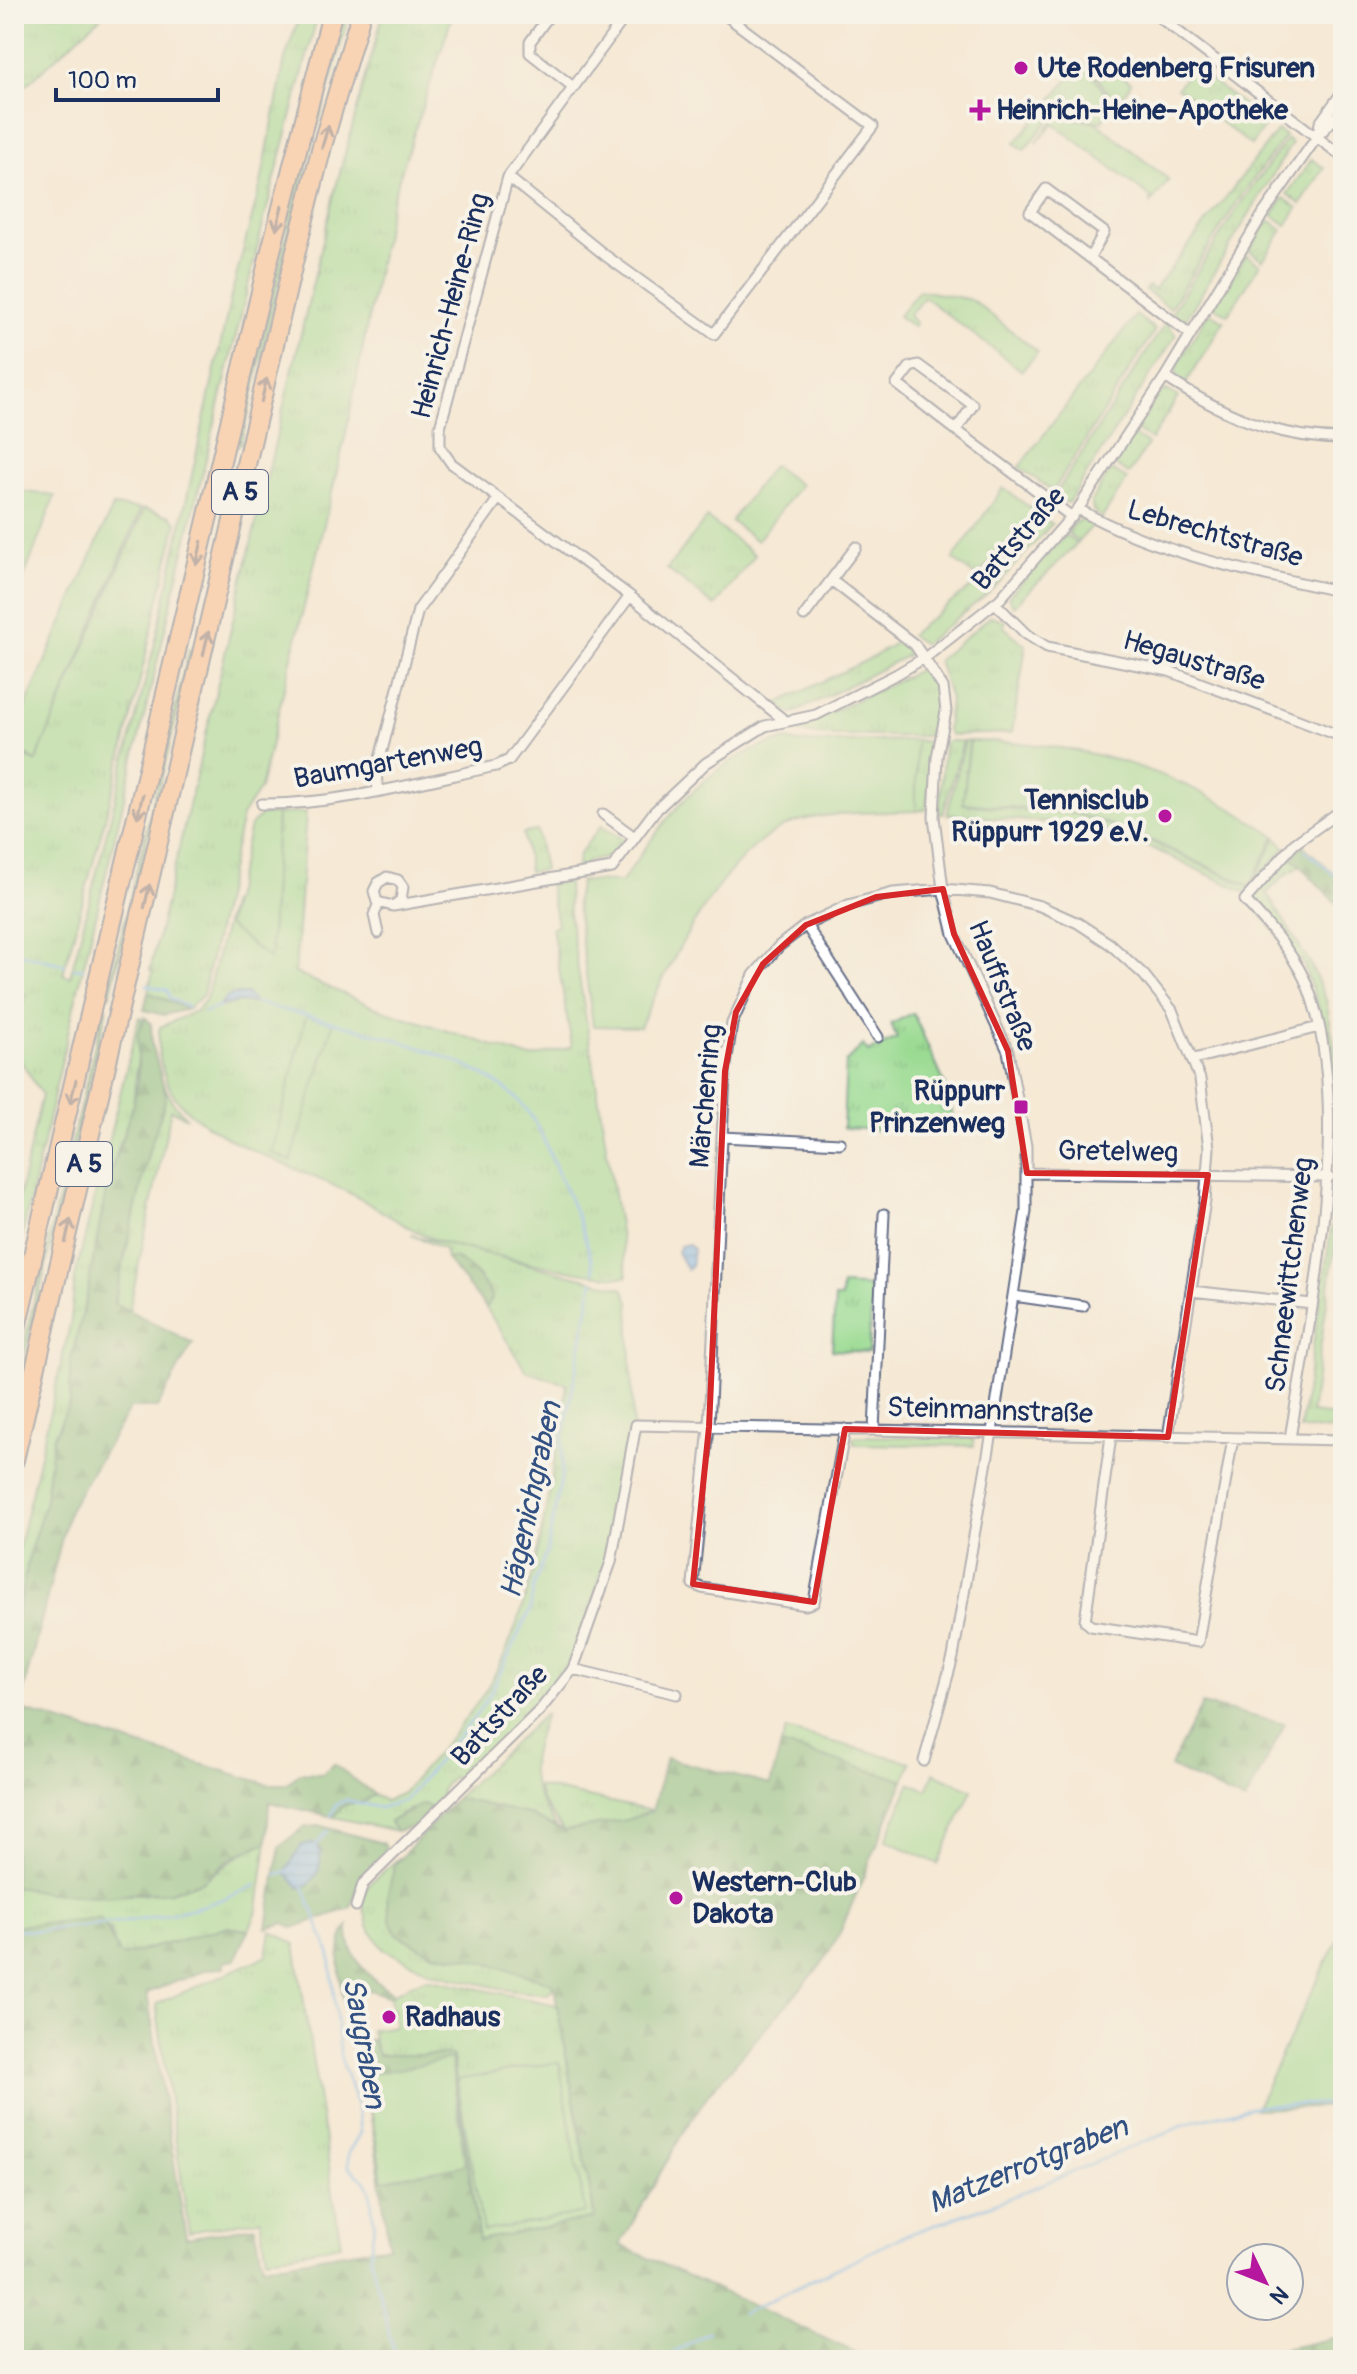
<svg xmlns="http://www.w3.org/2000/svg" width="1357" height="2374" font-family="Pangolin,sans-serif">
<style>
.grass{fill:url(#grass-tufts);stroke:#5a8477;stroke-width:2}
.forest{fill:url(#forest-firs);stroke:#4a746c;stroke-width:2;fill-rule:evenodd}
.garden{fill:#98da90;stroke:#5a8477;stroke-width:2}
.water{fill:url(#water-rules);stroke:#4a72a5;stroke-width:2}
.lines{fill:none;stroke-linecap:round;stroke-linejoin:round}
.stream{stroke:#79b6ec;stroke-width:3}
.minor-casing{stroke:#677088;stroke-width:13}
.motorway-casing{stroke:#677088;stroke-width:22}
.minor{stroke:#fff;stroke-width:9}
.motorway{stroke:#fbbb8d;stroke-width:18}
.oneway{stroke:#806e73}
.marked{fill:none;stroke:#d62828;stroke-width:6;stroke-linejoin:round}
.poi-dot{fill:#b5179e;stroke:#f7f3e8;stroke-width:3}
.labels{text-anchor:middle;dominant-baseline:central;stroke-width:8;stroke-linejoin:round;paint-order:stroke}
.shield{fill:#f7f3e8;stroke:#5d6a87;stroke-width:2}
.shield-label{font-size:26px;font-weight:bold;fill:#1b2f5e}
.poi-label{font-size:28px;font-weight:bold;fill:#1b2f5e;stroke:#f7f3e8;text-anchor:start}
.street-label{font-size:28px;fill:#1b2f5e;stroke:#f7f3e8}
.water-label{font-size:30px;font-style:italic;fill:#325182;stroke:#f7f3e8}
</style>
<defs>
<pattern id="grass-tufts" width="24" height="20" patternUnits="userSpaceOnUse" patternTransform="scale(2)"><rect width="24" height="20" fill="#98da90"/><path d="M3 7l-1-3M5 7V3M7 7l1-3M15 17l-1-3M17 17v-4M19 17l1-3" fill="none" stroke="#82bb7f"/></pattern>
<pattern id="forest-firs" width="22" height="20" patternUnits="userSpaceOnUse" patternTransform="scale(2)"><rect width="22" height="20" fill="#7aba7a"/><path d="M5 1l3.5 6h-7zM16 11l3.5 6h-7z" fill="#639867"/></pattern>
<pattern id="water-rules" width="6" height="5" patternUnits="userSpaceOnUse" patternTransform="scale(2)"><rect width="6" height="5" fill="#79b6ec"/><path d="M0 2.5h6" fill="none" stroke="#6294c2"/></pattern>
</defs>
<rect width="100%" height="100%" fill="#f7f3e8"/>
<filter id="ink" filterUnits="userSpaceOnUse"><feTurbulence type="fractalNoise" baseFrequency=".0125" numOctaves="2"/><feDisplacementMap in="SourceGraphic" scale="16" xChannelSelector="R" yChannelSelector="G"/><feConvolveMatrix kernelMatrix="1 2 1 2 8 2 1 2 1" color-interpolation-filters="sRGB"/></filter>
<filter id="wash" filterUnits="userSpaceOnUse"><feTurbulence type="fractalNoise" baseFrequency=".006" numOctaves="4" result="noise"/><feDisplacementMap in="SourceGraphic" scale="32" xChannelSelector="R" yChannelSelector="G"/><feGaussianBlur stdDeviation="1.8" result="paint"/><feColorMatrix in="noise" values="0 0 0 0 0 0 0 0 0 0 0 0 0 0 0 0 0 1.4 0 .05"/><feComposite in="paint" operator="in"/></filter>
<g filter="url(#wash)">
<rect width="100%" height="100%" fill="#f5e9d5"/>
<!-- grass -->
<path class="grass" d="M14,14H104L14,96Z
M300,14H318L263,224L75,1002L14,1272V1217L42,1095L14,1050V1003L22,1006L27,994H14V750L35,762L144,509L170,516L177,522L121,760L63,974L70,977L157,635L231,296L261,183L285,59Z
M345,14H350L308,160L241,444H237L301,172Z
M383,14H453L391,203L345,438L260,788L242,816L203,995L188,1009L148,992L153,971L150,970L334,194Z
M1082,63L1090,69L1113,107L1101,122L1056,112L1024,150L1015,143Z
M1104,63L1131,83L1119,104L1110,97L1096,74Z
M1193,67L1267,123L1251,145L1206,111L1208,108L1177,88Z
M1057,116L1096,122L1169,180L1151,203V198L1054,124L1036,143Z
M1278,130L1285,136L1237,202L1170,308L1145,290L1148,286L1154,290Z
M1287,139L1292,143L1186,319L1176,317L1172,312L1240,204Z
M1312,159L1324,168L1301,204L1287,194Z
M1284,198L1298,208L1287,225L1272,215Z
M1269,220L1283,230L1263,260L1249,251Z
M1246,255L1260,264L1228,315L1213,306Z
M919,290L972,300L1038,352L1022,371L924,297L909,315L916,324L913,327L898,316Z
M1209,312L1224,321L1185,385L1176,373L1177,365Z
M1136,315L1155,330L1053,491L1019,467Z
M1166,322L1176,335L1068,503L1053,498Z
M1167,390L1178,397L1151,440L1136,430L1158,395Z
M1133,435L1148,444L1129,474L1114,465Z
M1111,470L1127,479L1102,518L1093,511L1091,501Z
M1003,488L1036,512L976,577L953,559Z
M1039,515L1052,524L993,589L981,579Z
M707,518L755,555L715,606L667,569Z
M1084,520L1094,524L1078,542L1067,532L1077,521Z
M1065,535L1077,544L1014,606L1008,597Z
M976,583L990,592L924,644L910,635Z
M991,616L1005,621L1003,626L1026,646L1012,733L951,735L947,730L950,699L938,660Z
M900,640L908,655L792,714L776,704L873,657Z
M189,649L192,650L110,995H107Z
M919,670L931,676C941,695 945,719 933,736H824L792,731Z
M916,740L935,743L926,810L916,811Z
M949,741H963L943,814H939L944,743Z
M965,741H969L963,804L1075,814L1130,832L1250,887L1245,892L1145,845L1090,826L947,814Z
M306,812L295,973L374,1007L531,1058L572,1047L552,927L557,925L549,884L568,882L569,913L627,1276C613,1283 459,1248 436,1240C401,1227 373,1203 339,1188C293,1167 220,1142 183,1106C164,1089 155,1052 160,1027L196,1011L206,999L231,901L227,925L270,958L277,814Z
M601,826L624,840V847L618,843L612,854L618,858L607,865L606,858L586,861V869L576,870L579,854Z
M537,831L544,870L529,872L523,833Z
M1276,837L1286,848L1252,884Z
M1290,855L1302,865L1284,876L1267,893L1311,965L1326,1000L1342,1090V1196L1311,1413L1343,1417V1430L1300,1429L1333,1218L1336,1158L1333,1157L1325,1041L1329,1039L1302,960L1298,961L1252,903L1251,899Z
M104,1007L107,1008L14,1401V1385Z
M913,1013L948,1091L954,1123L887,1130L843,1128L846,1062L863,1045L868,1052L897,1038L891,1024Z
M139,1017L142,1018L133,1105L108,1180L86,1300L70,1364V1403L53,1438L44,1506L30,1551L14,1630V1568L71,1320L75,1277Z
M161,1079L173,1103L187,1118L171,1110L129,1311L114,1304L149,1150L164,1105Z
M411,1235L623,1288L629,1301L633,1424L612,1538L587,1621L576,1651L557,1682L463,1781L452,1777L441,1790L442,1802L436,1808L410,1809L390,1822L396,1831L333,1817L344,1805L365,1801L374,1794L385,1801L403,1793C429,1762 457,1732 480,1699C537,1615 550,1482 567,1384L527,1372L486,1308L492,1297C483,1281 466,1257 446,1259L444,1249Z
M842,1285L872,1287L869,1352L832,1350L835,1298H841Z
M858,1436L969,1438L974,1440V1446L854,1444L853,1438Z
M546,1713C525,1768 526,1784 559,1830L527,1814L456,1798Z
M786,1730L911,1762L904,1780L781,1745Z
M537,1786L652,1811L626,1820L564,1831L541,1800Z
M267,1842L258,1909L249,1930L226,1927L123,1956L116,1950L110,1929L14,1926V1886C61,1894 162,1905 204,1880C226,1867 241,1850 267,1842Z
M400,1857L392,1877L431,1953L469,1958L551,1982L554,1986L548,1994L513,1991L433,1973L383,1949L368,1926L362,1900L369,1884Z
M271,1931L295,1944L341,2245L267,2258L260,2219L189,2232L156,2004L267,1956Z
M426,1978L557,2005L595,2219L479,2240L453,2056L377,2055L371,2030L395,2026L390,1997L394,1993Z"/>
<!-- forest -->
<path class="forest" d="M1301,844L1343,881V910L1290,855Z
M148,992L188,1009L164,1015L144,1010Z
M145,1017L151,1024L152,1044L166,1095L164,1105L149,1150L114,1303L193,1343L157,1408H130L69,1510L19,1709L267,1784H288L299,1773L322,1774L334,1764L374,1794L365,1801L344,1805L333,1817L269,1802L267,1842L231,1858L203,1881L168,1893H138L110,1897L47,1893L14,1886V1630L30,1551L44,1506L53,1438L70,1403V1364L86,1300L108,1180L133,1105L138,1081V1034Z
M454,1258C471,1265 483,1281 492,1297L486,1308L446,1259Z
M1202,1704L1285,1724L1245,1802L1170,1767Z
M781,1745L904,1780L839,1935L821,1965L710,2092L685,2129L620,2245L872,2360H14V1926L99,1918C111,1930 111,1945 123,1956L226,1927L249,1930L235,1960L224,1962V1967L207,1970L147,1993L186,2238L255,2226L263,2266L389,2246C382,2197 377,2148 368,2100C360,2062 323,1960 348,1926C346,1956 369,1979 394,1993L390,1997L370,1990L356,1992L361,2041L372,2040L378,2055H452L479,2240L595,2218L554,1987L550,1982L469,1958L431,1953L398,1935L390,1921L387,1896L395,1864L456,1798L527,1814L564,1831L626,1820L652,1811L666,1758L770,1785Z
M422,1804L436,1808L415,1827L396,1831L390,1822Z
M321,1826L382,1843L386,1847L381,1860L360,1879L351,1908L293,1928L284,1923L267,1928L280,1846L304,1827ZM317,1843C324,1860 319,1883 300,1888L286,1872L302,1845Z
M1343,2333V2360H1235L1333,2338Z"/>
<!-- garden -->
<path class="garden" d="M773,465L800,485L757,541L731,521Z
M14,490L55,496L14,604Z
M113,506L141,509L36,761L14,747V733Z
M788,740L798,743L916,740V811C878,813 835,811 799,821C727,841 669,964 640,1027L593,1026L576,900L580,881L622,882C662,821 711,753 788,740Z
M970,741C1087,742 1179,770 1275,836L1250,886L1130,831L1075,813L963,803Z
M277,814L270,959L227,925L250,826L261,815Z
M306,1016L333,1023L291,1161L272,1153Z
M934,1773L972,1790L938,1864L886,1840L910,1783L927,1790Z
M1343,1928V2106L1255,2109Z
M451,2059L465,2165L382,2180L366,2075Z
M559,2062L585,2213L483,2231L457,2080Z"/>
<!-- water -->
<path class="water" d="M237,994H247L255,1003L238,1002L218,1007L228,996Z
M688,1244L693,1249L691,1266L687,1270L677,1252L680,1246Z
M317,1843C325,1860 318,1883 300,1888L285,1873L302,1845Z"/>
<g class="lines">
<!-- stream -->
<path class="stream" d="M1305,850L1343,882
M14,952L65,965
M74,968L83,969
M147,985L167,990L170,998L187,1007
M255,1003C324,1020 475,1051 522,1104C541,1126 549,1154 561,1180C575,1211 588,1239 594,1272
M204,1012L219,1007
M331,1816L336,1805L346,1800L380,1808L405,1800L474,1718L490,1694L530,1610L534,1585L547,1551L562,1473V1444L593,1281
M316,1845L328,1831
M277,1875L288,1872
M303,1886L330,1955L340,2055L357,2106L360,2133L348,2153V2167L365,2180L370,2190L374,2224L370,2256L396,2360
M14,1929L32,1931C109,1923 186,1920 256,1885
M742,2314L901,2237L1007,2199L1194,2121L1257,2106L1343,2103
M662,2360L708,2332"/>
</g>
</g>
<g filter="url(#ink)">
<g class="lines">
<!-- minor casing -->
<g class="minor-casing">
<path id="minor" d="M550,14L530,42V53L572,86
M627,14L508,177L440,427V447L451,463L630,596L784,720
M1155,14L1343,157
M1317,137L1320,123L1343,91
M508,177L606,256L714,334L873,126L724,14
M1046,189L1104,232L1090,258L1030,212Z
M1090,258L1190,334
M918,365L973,405L956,430L897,384L910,367Z
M1165,377C1221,414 1274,438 1343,439
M956,430L1072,517
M1078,509C1158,554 1254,573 1343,592
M831,580L915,645L943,687L946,711L937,757L934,817L943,889L954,934L1008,1051L1026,1146V1211L992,1432L953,1657L924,1761
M995,603L1026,634L1047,647L1169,671L1343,737
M804,616L856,547
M378,790L376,774L418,610L498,499
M262,804C339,805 420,782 496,766L509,760L630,596
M603,814L633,836
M393,906L401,900L403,887L398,880L387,877L378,883L374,891L377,902L393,906L612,868L654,812L706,763L765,726L816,715L897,674L926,657L1000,599L1078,509L1165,377L1263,214L1317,137L1343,109
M806,925L878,1037
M378,933L374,915L379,903
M1194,1059L1319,1027
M722,1137L840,1143
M1027,1173L1329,1177
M1191,1291L1312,1304
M1014,1296L1083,1306
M845,1429L814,1602L806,1605L702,1588L693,1584L709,1427L725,1071L732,1023L754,975L779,946L806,925L848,905L893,893L943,889L990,893L1040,906L1078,923L1110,944L1144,975L1172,1010L1200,1079L1209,1148L1205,1201L1168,1437
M874,1430L884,1214
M1111,1436L1085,1621L1091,1626L1198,1642L1233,1438
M1290,1438C1311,1312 1357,1096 1304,978C1289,948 1267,924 1245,900L1294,844L1343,809
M573,1669L677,1694
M356,1906L363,1884L540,1710L573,1669L611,1562L636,1425L1343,1440"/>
</g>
<!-- motorway casing -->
<g class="motorway-casing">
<path id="motorway" d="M14,1336L268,262L332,14
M14,1460L293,263L322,146L361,14"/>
</g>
<!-- minor -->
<use href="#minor" class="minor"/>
<!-- motorway -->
<use href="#motorway" class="motorway"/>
</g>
<!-- one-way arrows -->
<defs><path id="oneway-shaft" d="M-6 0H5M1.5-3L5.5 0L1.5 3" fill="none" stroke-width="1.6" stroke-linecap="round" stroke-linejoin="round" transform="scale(2)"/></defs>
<g class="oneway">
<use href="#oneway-shaft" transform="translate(325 137) rotate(-74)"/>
<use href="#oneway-shaft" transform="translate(279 218) rotate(104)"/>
<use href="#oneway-shaft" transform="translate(264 390) rotate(-77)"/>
<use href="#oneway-shaft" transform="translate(199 553) rotate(103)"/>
<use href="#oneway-shaft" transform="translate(206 643) rotate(-77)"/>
<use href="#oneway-shaft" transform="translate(140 806) rotate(103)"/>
<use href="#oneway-shaft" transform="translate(147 896) rotate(-77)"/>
<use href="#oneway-shaft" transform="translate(73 1092) rotate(104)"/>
<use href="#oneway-shaft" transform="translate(68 1231) rotate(-77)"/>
</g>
</g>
<!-- marked area -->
<path d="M0 0H1357V2374H0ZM943,889L954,934L1008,1051L1027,1173L1208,1175L1168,1437L845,1429L814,1602L693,1584L709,1427L725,1071L736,1012L763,964L806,925L876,897Z" fill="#f5e9d5" fill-opacity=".55" fill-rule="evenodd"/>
<path class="marked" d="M943,889L954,934L1008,1051L1027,1173L1208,1175L1168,1437L845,1429L814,1602L693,1584L709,1427L725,1071L736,1012L763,964L806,925L876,897Z"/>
<!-- markers -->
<g class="poi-dot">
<circle cx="1021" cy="68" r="8"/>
<path d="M976 98h8v8h8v8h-8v8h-8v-8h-8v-8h8z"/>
<circle cx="1165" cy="816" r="8"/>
<rect x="1013" y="1099" width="16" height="16" rx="4"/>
<circle cx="676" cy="1898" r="8"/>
<circle cx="389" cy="2017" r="8"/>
</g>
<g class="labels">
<!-- shield labels -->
<g class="shield">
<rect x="212" y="470" width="56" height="44" rx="6"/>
<rect x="56" y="1142" width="56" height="44" rx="6"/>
</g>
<g class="shield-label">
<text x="240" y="492">A 5</text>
<text x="84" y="1164">A 5</text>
</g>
<!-- poi labels -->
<g class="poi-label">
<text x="1037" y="68">Ute Rodenberg Frisuren</text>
<text x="996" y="110">Heinrich-Heine-Apotheke</text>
<text x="1149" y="800" text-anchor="end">Tennisclub<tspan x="1149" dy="32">Rüppurr 1929 e.V.</tspan></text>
<text x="1005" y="1091" text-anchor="end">Rüppurr<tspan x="1005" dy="32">Prinzenweg</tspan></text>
<text x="692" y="1882">Western-Club<tspan x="692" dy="32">Dakota</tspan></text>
<text x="405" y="2017">Radhaus</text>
</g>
<!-- street labels -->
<g class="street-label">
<text transform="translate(451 306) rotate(-75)">Heinrich-Heine-Ring</text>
<text transform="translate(1215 534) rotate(16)">Lebrechtstraße</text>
<text transform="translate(1019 539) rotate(-49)">Battstraße</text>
<text transform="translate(1194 661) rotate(17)">Hegaustraße</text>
<text transform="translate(388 763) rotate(-10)">Baumgartenweg</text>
<text transform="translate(1002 986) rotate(68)">Hauffstraße</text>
<text transform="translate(706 1096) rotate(-85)">Märchenring</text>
<text transform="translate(1118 1152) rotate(1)">Gretelweg</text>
<text transform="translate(1290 1275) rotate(-83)">Schneewittchenweg</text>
<text transform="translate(990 1411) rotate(2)">Steinmannstraße</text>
<text transform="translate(500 1716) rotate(-47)">Battstraße</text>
</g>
<!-- water labels -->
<g class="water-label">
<text transform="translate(531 1500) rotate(-78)">Hägenichgraben</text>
<text transform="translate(364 2043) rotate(80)">Saugraben</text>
<text transform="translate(1028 2165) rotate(-22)">Matzerrotgraben</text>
</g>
</g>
<!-- margin -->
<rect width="1357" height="2374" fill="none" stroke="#f7f3e8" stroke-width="48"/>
<!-- north arrow -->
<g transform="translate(1265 2282) rotate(133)"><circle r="38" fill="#f7f3e8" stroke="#9fa5b1" stroke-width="2"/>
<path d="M0-6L14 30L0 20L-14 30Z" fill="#b5179e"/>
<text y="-12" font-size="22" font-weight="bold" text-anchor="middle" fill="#1b2f5e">N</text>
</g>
<!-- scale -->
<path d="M56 88v12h162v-12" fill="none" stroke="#1b2f5e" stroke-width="4"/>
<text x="68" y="88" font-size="24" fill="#1b2f5e" stroke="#f7f3e8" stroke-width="6" paint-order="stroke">100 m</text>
</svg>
